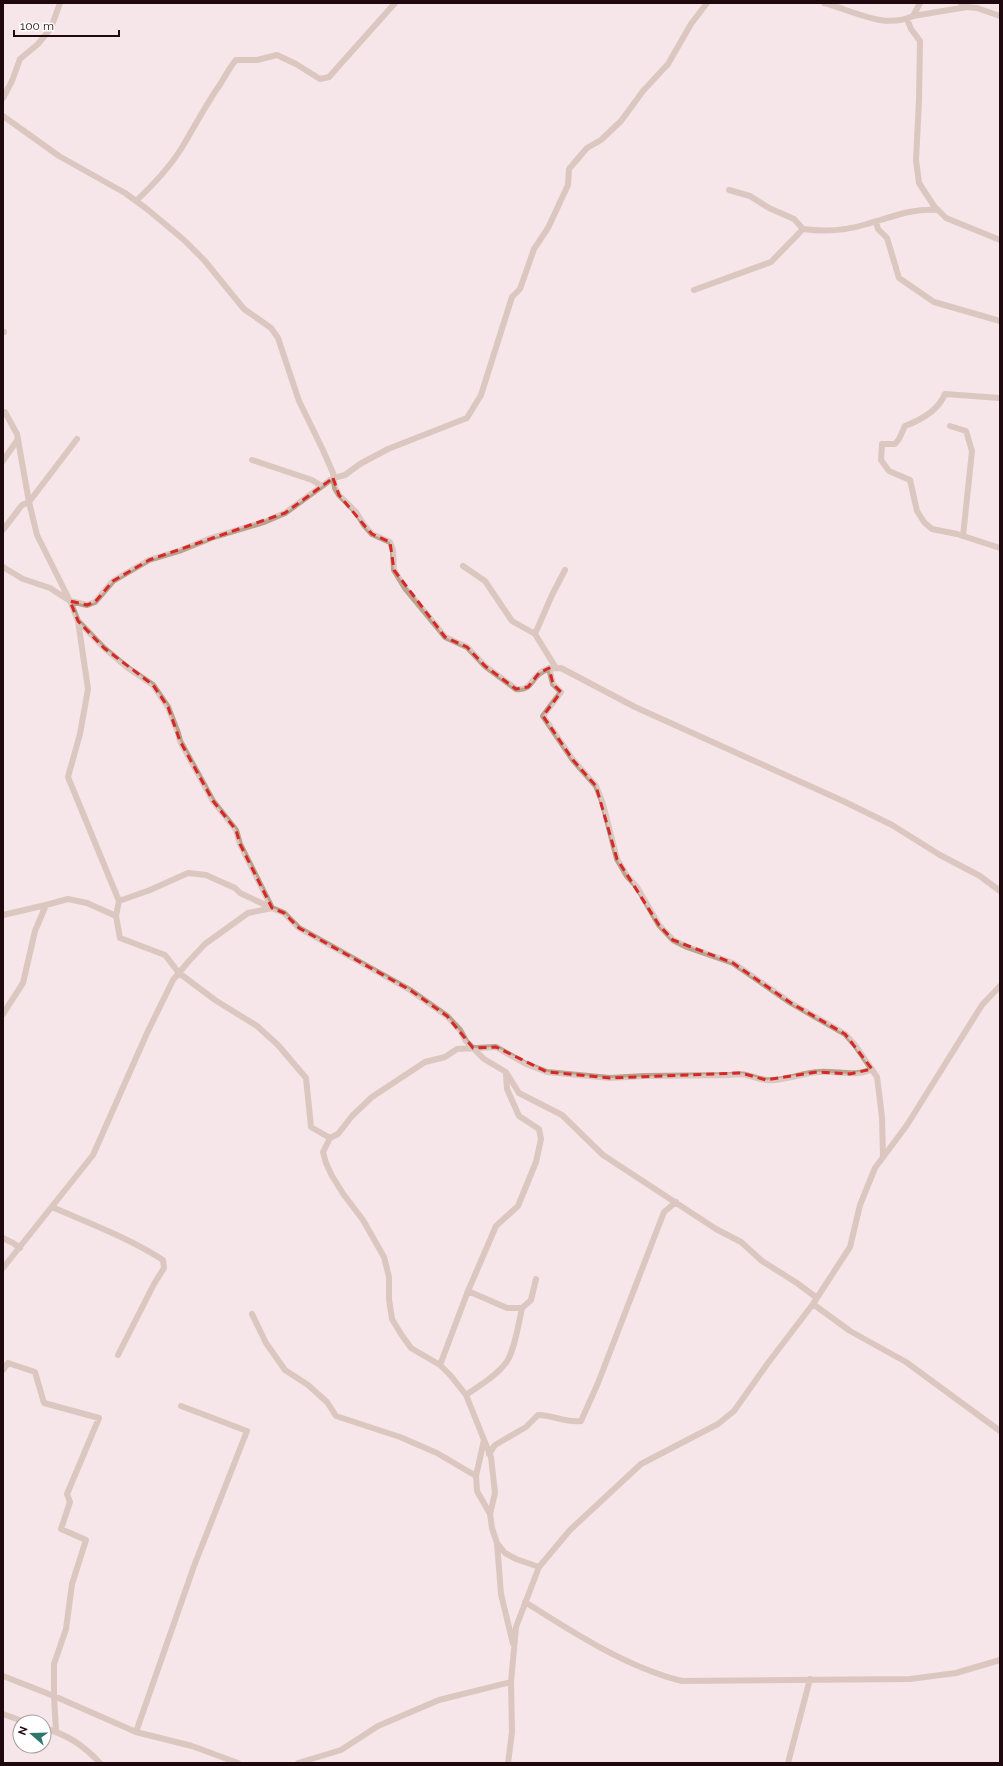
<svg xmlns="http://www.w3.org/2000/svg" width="1003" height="1766" font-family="Raleway,sans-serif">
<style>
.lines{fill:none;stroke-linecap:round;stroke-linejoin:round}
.street{stroke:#bba28c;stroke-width:6}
.marked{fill:none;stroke:#d62828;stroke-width:3;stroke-dasharray:8 5;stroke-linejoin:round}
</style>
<rect width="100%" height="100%" fill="#f5e5e9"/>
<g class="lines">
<!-- street -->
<path class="street" d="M824,3C852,10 884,30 913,16L920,3
M961,3L967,7L977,8L1000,16
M913,16L967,7
M907,19L911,29L920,41L919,100L916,160L919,183L934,206L946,218L1000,240
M3,98L12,81L20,59L38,44L51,28L60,3
M3,116L59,156L125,193L147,209L184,240L204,260L244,309L271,328L278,338L299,401L322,448L333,473L335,488L339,495L356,512L364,525L372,534L390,542L393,550L394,570L405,588L438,628L445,637L467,647L485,666L516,689C530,691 530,681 539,674C545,668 553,668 561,668L635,707L843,801L892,825L940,855L980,876L1000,891
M729,190L750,196L769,208L794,219L803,229
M136,201C153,185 169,168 181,149C194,128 205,106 219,86C225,77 229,68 236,60H257L277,55L296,64L320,79L329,77L395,3
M876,222L878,229L887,238L899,278L934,302L1000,321
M694,290L771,262L803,229C825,232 845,231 867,224C893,217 911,208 938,210
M3,332H4
M1000,398L945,394C938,411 921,420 905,426L899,439L895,444H882L881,460L889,471L910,480L917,511L924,522L932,529L957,534L1000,548
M3,413L5,412L17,434L29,502L37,535L70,601L78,621L88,689L80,734L68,777L119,901L116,916L87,903L68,899L46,905
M950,426L966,431L972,451L963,536
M252,460L312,480L320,485
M3,461L18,439
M3,530L22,505L29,502L77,439
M463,566L485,581L512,621L535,634L556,668
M3,567L23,579L50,588L70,601L87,605L95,602L113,581L149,560L179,551L211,538L264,522L285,513L333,478L345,475L360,464L388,449L467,418L481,395L512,297L520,289L534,249L548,228L568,185L569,169L587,148L601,140L621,121L643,91L668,64L691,24L707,3
M78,621L104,648L128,668L153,685L168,707L178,733L180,741L213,801L236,830L240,844L272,908
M535,634L552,595L565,570
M549,668L553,684L561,692L543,716L573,760L596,786L603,804L617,859L627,876L637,887L659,925L673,940L687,947L733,963L791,1003L845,1034L855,1045L877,1077L882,1117L883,1157
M119,901L150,890L188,873L206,875L235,888L240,893L272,908
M3,915L46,905L35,931L23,983L3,1014
M116,916L120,938L165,955L179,973L215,1000L257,1026L278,1045L306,1078L311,1127L330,1138
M52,1207C89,1223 129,1238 163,1260L164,1268L154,1284L118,1355
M3,1238L13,1243L20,1248
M3,1268L93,1155L148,1031L173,980L189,961L205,944L248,913L272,908L284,913L299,928L410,990L447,1016L460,1030L466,1041L484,1059L506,1072L519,1093L562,1115L603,1155L716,1229L741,1242L762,1261L797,1283L817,1298
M468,1291L496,1226L518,1206L536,1162L541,1139L539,1129L519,1116L507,1089L506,1074
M813,1304L850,1331L906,1362L1000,1431
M252,1314L266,1343L285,1370L308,1385L327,1402L336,1416L400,1437L437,1453L476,1476
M440,1365L468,1291L507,1308H522L531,1300L536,1279
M3,1370L8,1363L35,1372L44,1403L99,1418L67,1494L70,1502L61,1529L86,1540L72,1584L66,1629L54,1664V1696L56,1731
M466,1395C480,1385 495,1377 505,1364C514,1354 519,1322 522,1308
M484,1440L476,1476L477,1491L490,1514
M489,1454L495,1445L526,1427L538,1415C553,1415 565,1423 581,1421L598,1383L664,1212L676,1202
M497,1543L501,1594L513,1644
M539,1567L516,1559L505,1553L497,1543L492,1528L490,1514L495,1493L491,1457L466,1395L451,1376L440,1365L411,1348L401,1334L392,1319L389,1299V1277L384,1257L363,1220L344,1195L332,1176L326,1163L323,1152L330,1138L338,1134L352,1116L372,1097L425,1062L445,1057L457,1049L496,1047L526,1064L547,1072L610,1078L644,1076L730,1075C746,1072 752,1078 766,1080C784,1082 800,1073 818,1072C837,1070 854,1078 872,1069
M525,1602C572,1632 628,1668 682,1681L910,1679L956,1673L1000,1660
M3,1676L54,1696L136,1732L192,1746L238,1763
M3,1714L25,1722
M44,1728C68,1735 83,1745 100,1763
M136,1732L194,1566L247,1431L181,1406
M298,1763L341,1750L378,1726L439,1700L511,1682
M508,1763L512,1732L511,1682L516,1627L539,1567L570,1530L641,1464L718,1424L734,1411L768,1363L813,1304L850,1247L860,1205L875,1168L907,1125L982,1005L1000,986
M788,1763L810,1679"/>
</g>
<!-- marked area -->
<path d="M0 0H1003V1766H0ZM333,478L339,495L364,525L372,534L390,542L394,570L445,637L467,647L485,666L516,689L528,687L539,673L549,668L553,684L561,692L543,716L573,760L596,786L617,859L659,925L673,940L733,963L791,1003L845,1034L872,1069L850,1074L817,1072L766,1080L741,1073L610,1078L547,1072L496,1047L473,1048L447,1016L410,990L299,928L284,913L272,908L240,844L236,830L213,801L180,741L168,707L153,685L104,648L78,621L70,601L87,605L95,602L113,581L149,560L285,513Z" fill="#f5e5e9" fill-opacity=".55" fill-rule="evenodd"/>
<path class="marked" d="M333,478L339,495L364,525L372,534L390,542L394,570L445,637L467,647L485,666L516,689L528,687L539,673L549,668L553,684L561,692L543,716L573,760L596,786L617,859L659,925L673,940L733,963L791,1003L845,1034L872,1069L850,1074L817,1072L766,1080L741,1073L610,1078L547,1072L496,1047L473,1048L447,1016L410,990L299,928L284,913L272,908L240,844L236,830L213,801L180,741L168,707L153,685L104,648L78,621L70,601L87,605L95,602L113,581L149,560L285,513Z"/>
<!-- border -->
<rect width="1003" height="1766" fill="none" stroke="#20080f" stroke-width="8"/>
<!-- north arrow -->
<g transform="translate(32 1734) rotate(290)"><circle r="19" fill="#ffffff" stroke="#a69c9f"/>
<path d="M0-3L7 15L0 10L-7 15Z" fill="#30766d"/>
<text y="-6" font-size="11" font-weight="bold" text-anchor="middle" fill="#20080f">N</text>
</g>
<!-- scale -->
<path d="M14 30v6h105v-6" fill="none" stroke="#20080f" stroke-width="2"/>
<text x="20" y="30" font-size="12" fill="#20080f" stroke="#ffffff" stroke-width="3" paint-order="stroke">100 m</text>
</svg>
